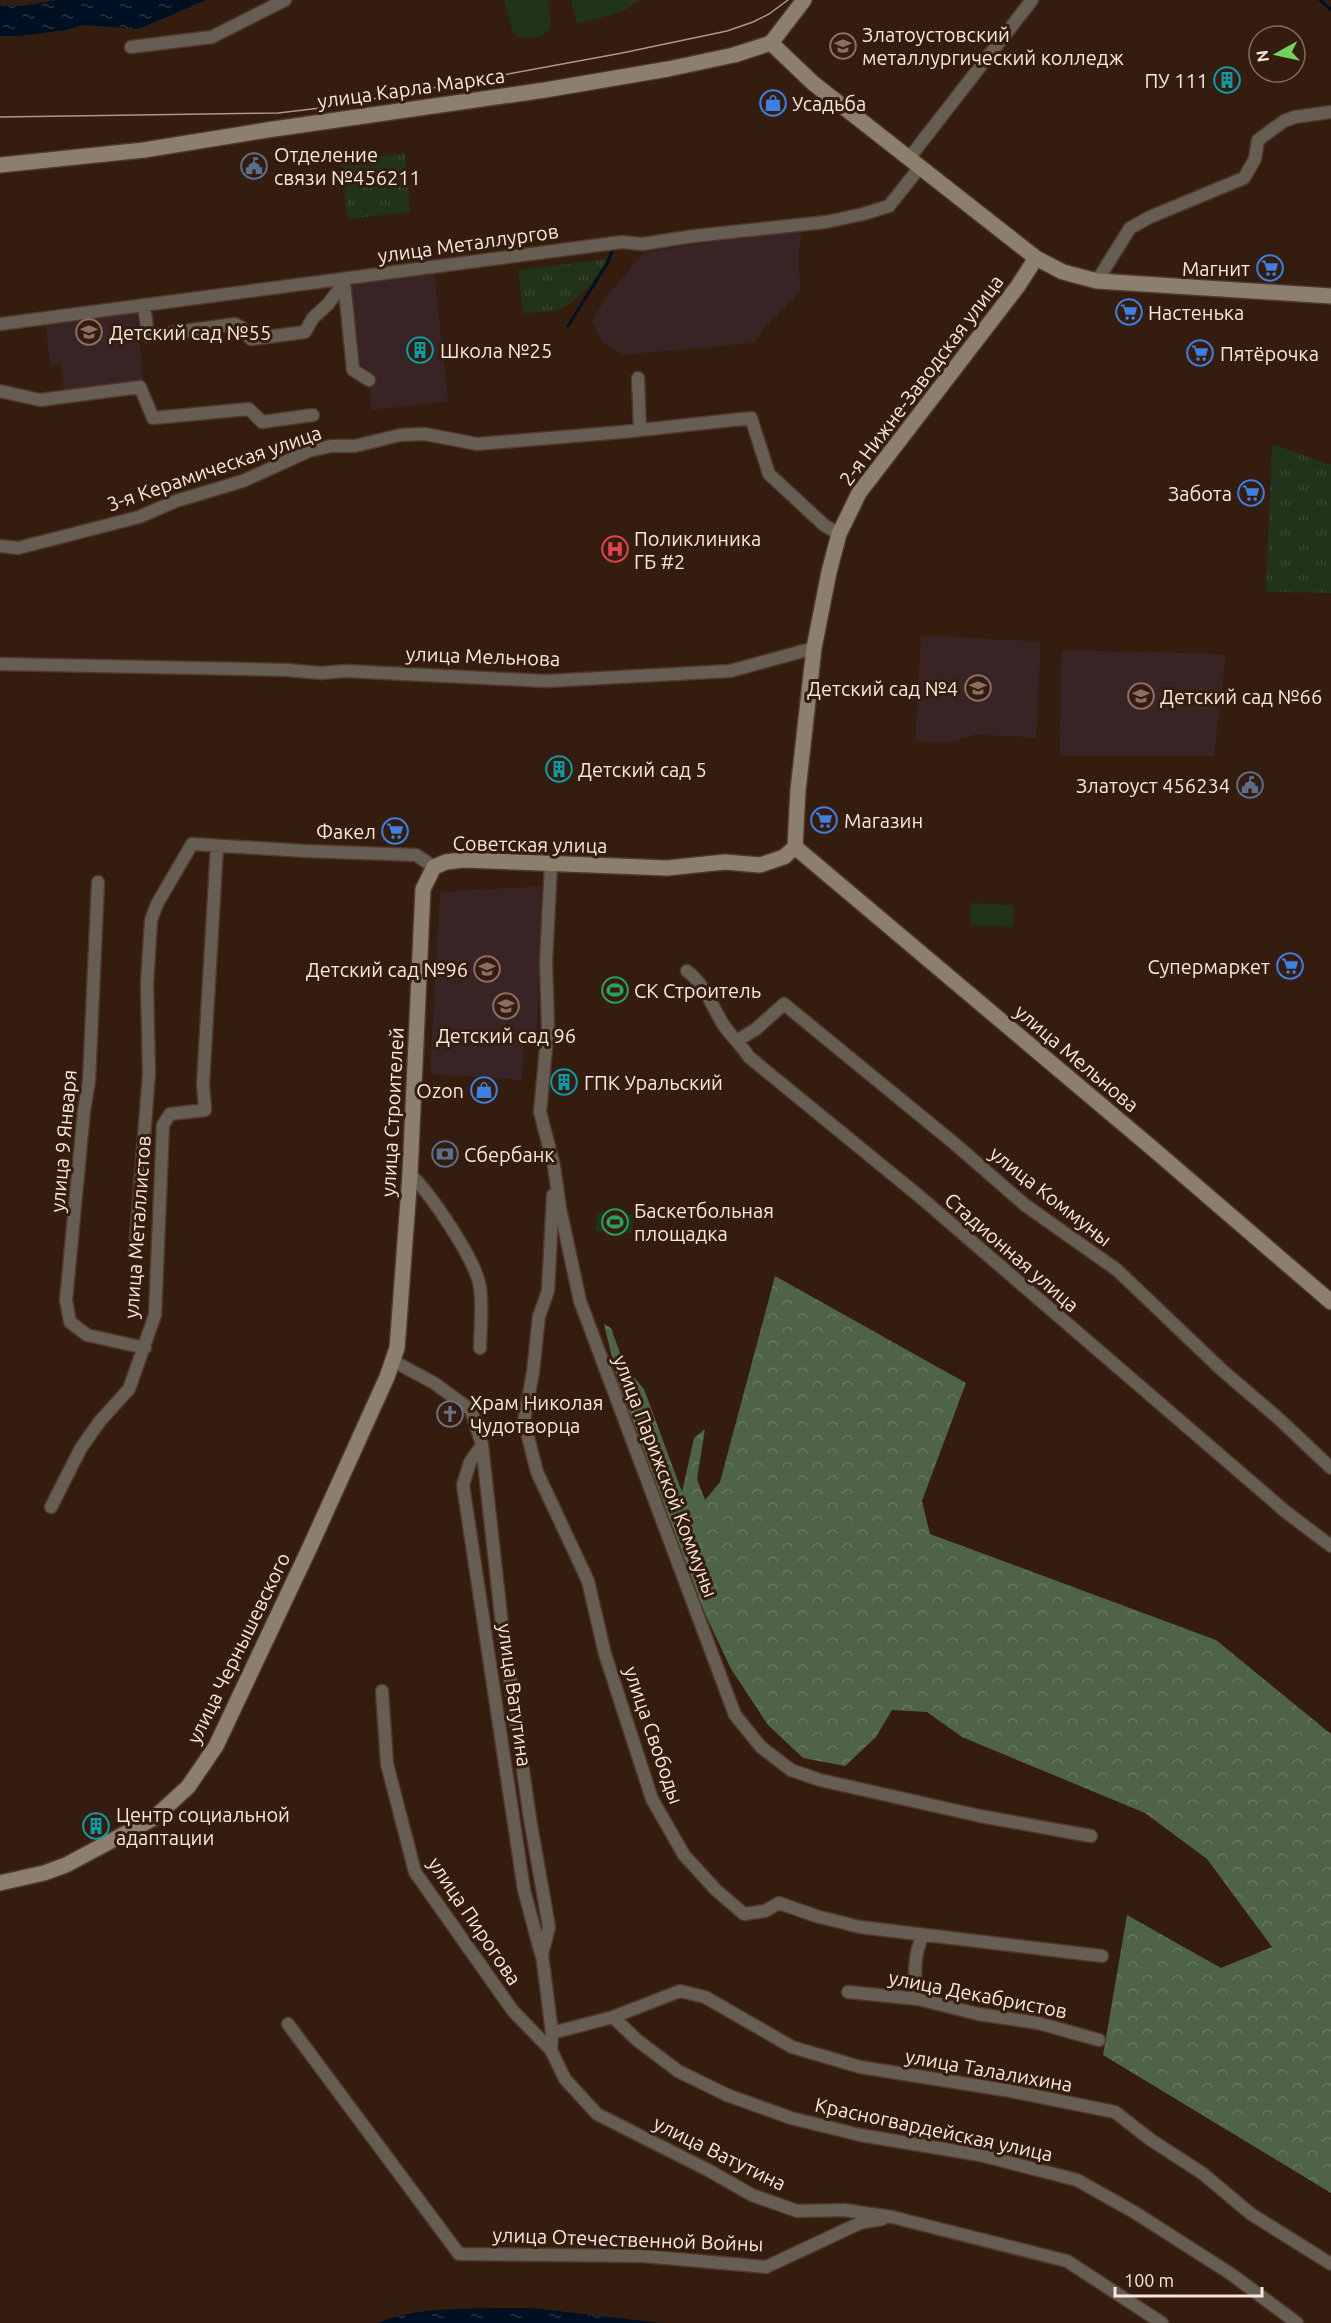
<svg xmlns="http://www.w3.org/2000/svg" width="1331" height="2323" font-family="Ubuntu,sans-serif">
<style>
.education{fill:#382424}
.grass{fill:#21341b}
.forest{fill:url(#forest-crowns)}
.park{fill:url(#park-tufts)}
.water{fill:url(#water-ripples)}
.lines{fill:none;stroke-linecap:round;stroke-linejoin:round}
.stream{stroke:#001023;stroke-width:3}
.minor-casing{stroke:#4f382b;stroke-width:15}
.secondary-casing{stroke:#4f382b;stroke-width:18}
.minor{stroke:#665e53;stroke-width:12}
.secondary{stroke:#8d7f6e;stroke-width:15}
.tram{stroke:#ab988d;stroke-width:1.5}
.labels{text-anchor:middle;dominant-baseline:central;stroke-width:6;stroke-linejoin:round;paint-order:stroke}
.poi-label{font-size:20px;fill:#f7e7de;stroke:#341c0e;text-anchor:start}
.street-label{font-size:20px;fill:#f7e7de;stroke:#341c0e}
</style>
<defs>
<pattern id="forest-crowns" width="20" height="18" patternUnits="userSpaceOnUse" patternTransform="scale(1.5)"><rect width="20" height="18" fill="#4e6347"/><path d="M2 6a3 3 0 1 1 6 0M12 15a3 3 0 1 1 6 0" fill="none" stroke="#687961"/></pattern>
<pattern id="park-tufts" width="24" height="20" patternUnits="userSpaceOnUse" patternTransform="scale(1.5)"><rect width="24" height="20" fill="#21341b"/><path d="M3 7l-1-3M5 7V3M7 7l1-3M15 17l-1-3M17 17v-4M19 17l1-3" fill="none" stroke="#374831"/></pattern>
<pattern id="water-ripples" width="26" height="14" patternUnits="userSpaceOnUse" patternTransform="scale(1.5)"><rect width="26" height="14" fill="#001023"/><path d="M2 4q2-2 4 0t4 0M15 11q2-2 4 0t4 0" fill="none" stroke="#263342"/></pattern>
</defs>
<rect width="100%" height="100%" fill="#341c0e"/>
<!-- education -->
<path class="education" d="M802,229L798,258L801,291L766,326L754,343L622,355L603,343L592,321L605,299L644,252Z
M434,271L448,401L372,410L370,391L360,377L347,282Z
M136,309L143,381L64,390L61,365L50,366L45,320Z
M921,635L1041,642L1036,738L977,734L951,743L915,741Z
M1061,650L1226,654L1214,756H1060Z
M542,886L536,1046H523L522,1080L430,1074L440,892Z"/>
<!-- grass -->
<path class="grass" d="M504,0H548C554,30 552,40 517,37L512,30Z
M571,0H640L622,12L577,24Z
M971,903L1014,905L1013,927L970,925Z
M597,1212L634,1214L632,1233L596,1231Z"/>
<!-- forest -->
<path class="forest" d="M775,1276L966,1383L922,1501L930,1534L1216,1640L1331,1734V2193L1103,2055L1127,1915L1221,1968L1272,1947L1207,1859L1145,1813L962,1737L927,1712L892,1710L876,1737L845,1766L803,1758L768,1725L731,1669L698,1599L617,1379L604,1324L611,1328L625,1367L644,1389L682,1492L694,1438L705,1429L697,1479L705,1500L720,1482Z"/>
<!-- park -->
<path class="park" d="M405,153L410,212L348,219L341,162Z
M608,259C599,276 576,304 557,310C547,313 534,312 523,313L518,270Z
M1272,444L1331,465V593L1266,592Z"/>
<!-- water -->
<path class="water" d="M58,0H206L139,29L83,25L66,30L20,36H0V5L22,6Z
M492,2308H532L661,2323H379C411,2308 457,2309 492,2308Z"/>
<g class="lines">
<!-- stream -->
<path class="stream" d="M1320,0L1331,10
M568,326L606,265L612,252"/>
<!-- minor casing -->
<g class="minor-casing">
<path id="minor" d="M131,47L212,37L285,0
M910,157L1032,0
M344,281L353,370L369,380
M1097,281L1130,228L1150,217L1244,178L1255,159L1258,140L1284,121L1295,117L1331,112
M144,305L148,336L235,324L242,328L251,339L305,332L313,318L328,304L344,283
M0,324L622,242L642,244L694,236L826,222L863,214L889,206L920,167
M638,378L640,430
M0,391L40,400L140,387L153,418L249,409L262,422L313,415
M0,546L18,548L139,517L176,501L243,481L309,451L331,446H355L400,435L425,434L477,444L622,432L751,418L769,474L824,525L839,534
M0,664L287,670L321,673L345,671L546,681L730,671L814,648
M551,864L546,962L548,1027L540,1112L554,1166L560,1208L580,1301L735,1715L761,1747L791,1770L820,1780L980,1816L1091,1836
M98,882L89,1081L84,1111L66,1300L70,1322L87,1335L145,1348
M687,971C706,985 712,1008 725,1027C732,1037 742,1046 749,1057L919,1196L1286,1512L1331,1546
M738,1040L756,1029L784,1004L955,1144L1025,1205L1117,1270L1223,1371L1278,1418L1331,1468
M410,1174C430,1193 477,1261 480,1288C483,1307 480,1329 480,1348
M553,1195L548,1291L539,1316L533,1372L524,1421L537,1472L588,1581L605,1654L652,1799L684,1855L716,1890L744,1914L765,1911L779,1903L816,1916L860,1927L1102,1956
M135,1252L149,1073L147,984L151,920L157,904L192,844L305,851L416,855L434,867
M393,1361L434,1383L471,1410L482,1445L501,1616L530,1819L549,1927L542,1954L552,2033L551,2050L565,2079L597,2114L708,2170L752,2195L797,2211L844,2210L892,2217L1067,2261L1162,2323
M482,1445L470,1462L463,1485L524,1890L541,1954
M51,1507L81,1448L100,1421L129,1389L155,1315L163,1125L170,1114L205,1110L203,1084L217,846
M382,1691L387,1764L415,1872L513,2011L551,2050
M848,1992L918,1999L978,2014L1038,2023L1099,2040
M918,1999C914,1977 913,1956 923,1935
M613,2017L680,1991L705,1997L792,2047L860,2067L1005,2090L1115,2112L1151,2140L1202,2173L1251,2214L1331,2264
M288,2024L459,2254L643,2256L766,2267L860,2223L882,2219
M552,2033L613,2017L637,2040L678,2071L727,2095L791,2118L860,2135L980,2155L1077,2180L1134,2212L1231,2274L1297,2323"/>
</g>
<!-- secondary casing -->
<g class="secondary-casing">
<path id="secondary" d="M771,43L813,83L1036,258L1063,272L1097,281L1331,296
M0,165L144,150L267,130L545,90L668,69L734,55L771,43L804,0
M795,847L1152,1148L1331,1302
M795,847L798,790L814,648L829,572L839,534L859,493L1018,286L1036,258
M0,1883L44,1873L66,1865L154,1818L188,1787L216,1746L310,1547L387,1377L397,1348L398,1336L410,1174L423,889L434,867L446,862L463,860L667,868L725,862L760,865L784,857L795,847"/>
</g>
<!-- minor -->
<use href="#minor" class="minor"/>
<!-- secondary -->
<use href="#secondary" class="secondary"/>
<!-- tram -->
<path class="tram" d="M0,117L278,113L329,107L622,53L727,31L753,22L769,14L788,0"/>
</g>
<!-- icons -->
<defs>
<g id="university-ring" transform="scale(1.35)"><circle r="9.5" fill="#341c0e" stroke="#8d6e63" stroke-width="1.5"/><path d="M0-5L7-2L0 1L-7-2ZM-4 1L0 2.5L4 1V4Q0 6-4 4Z" fill="#8d6e63"/></g>
<g id="building-ring" transform="scale(1.35)"><circle r="9.5" fill="#341c0e" stroke="#0f9aa8" stroke-width="1.5"/><path d="M-4-6H4V6H1V3H-1V6H-4ZM-2.5-4.3h1.7v1.8h-1.7ZM.8-4.3h1.7v1.8H.8ZM-2.5-1h1.7V.8h-1.7ZM.8-1h1.7V.8H.8Z" fill="#0f9aa8"/></g>
<g id="shop-ring" transform="scale(1.35)"><circle r="9.5" fill="#341c0e" stroke="#3f7fe0" stroke-width="1.5"/><path d="M-5-2.5h2.3a2.7 3.5 0 0 1 5.4 0H5L5.5 6h-11ZM-1.5-2.5h3a1.5 2.3 0 0 0-3 0Z" fill="#3f7fe0"/></g>
<g id="civic-ring" transform="scale(1.35)"><circle r="9.5" fill="#341c0e" stroke="#5c6f8a" stroke-width="1.5"/><path d="M-.6-6.5H3V-4.5H.6V-3L4-1V1h2V6H-6V1h2V-1L-.6-3ZM-1.2 2.5V6h2.4V2.5Z" fill="#5c6f8a"/></g>
<g id="supermarket-ring" transform="scale(1.35)"><circle r="9.5" fill="#341c0e" stroke="#3f7fe0" stroke-width="1.5"/><path d="M-6-5.5h2.5l.6 2H6L4.5 2H-2.5L-4.4-4H-6ZM-1.5 3.2a1.3 1.3 0 1 0 .1 0ZM3 3.2a1.3 1.3 0 1 0 .1 0Z" fill="#3f7fe0"/></g>
<g id="school-ring" transform="scale(1.35)"><circle r="9.5" fill="#341c0e" stroke="#8d6e63" stroke-width="1.5"/><path d="M0-5L7-2L0 1L-7-2ZM-4 1L0 2.5L4 1V4Q0 6-4 4Z" fill="#8d6e63"/></g>
<g id="hospital-ring" transform="scale(1.35)"><circle r="9.5" fill="#341c0e" stroke="#e0444e" stroke-width="1.5"/><path d="M-5-5h3v3.5h4V-5h3V5h-3V1.5h-4V5h-3Z" fill="#e0444e"/></g>
<g id="stadium-ring" transform="scale(1.35)"><circle r="9.5" fill="#341c0e" stroke="#2e9e5b" stroke-width="1.5"/><path d="M0-5a6.5 5 0 1 0 0 10a6.5 5 0 1 0 0-10ZM-3.5-1.8h7v3.6h-7Z" fill="#2e9e5b"/></g>
<g id="bank-ring" transform="scale(1.35)"><circle r="9.5" fill="#341c0e" stroke="#5c6f8a" stroke-width="1.5"/><path d="M-6-4H6V4H-6ZM0-2.3a2.3 2.3 0 1 0 0 4.6a2.3 2.3 0 1 0 0-4.6Z" fill="#5c6f8a"/></g>
<g id="church-ring" transform="scale(1.35)"><circle r="9.5" fill="#341c0e" stroke="#6b7280" stroke-width="1.5"/><path d="M-1.2-6h2.4v3.5h3.3v2.4h-3.3V6h-2.4V-.1h-3.3v-2.4h3.3Z" fill="#6b7280"/></g>
</defs>
<g fill-rule="evenodd">
<use href="#university-ring" x="843" y="46"/>
<use href="#building-ring" x="1227" y="80"/>
<use href="#shop-ring" x="773" y="103"/>
<use href="#civic-ring" x="254" y="166"/>
<use href="#supermarket-ring" x="1270" y="268"/>
<use href="#supermarket-ring" x="1129" y="312"/>
<use href="#school-ring" x="89" y="332"/>
<use href="#building-ring" x="420" y="350"/>
<use href="#supermarket-ring" x="1200" y="353"/>
<use href="#supermarket-ring" x="1251" y="493"/>
<use href="#hospital-ring" x="615" y="549"/>
<use href="#school-ring" x="978" y="688"/>
<use href="#school-ring" x="1141" y="696"/>
<use href="#building-ring" x="559" y="769"/>
<use href="#civic-ring" x="1250" y="785"/>
<use href="#supermarket-ring" x="824" y="820"/>
<use href="#supermarket-ring" x="395" y="831"/>
<use href="#supermarket-ring" x="1290" y="966"/>
<use href="#school-ring" x="487" y="969"/>
<use href="#stadium-ring" x="615" y="990"/>
<use href="#school-ring" x="506" y="1006"/>
<use href="#building-ring" x="564" y="1082"/>
<use href="#shop-ring" x="484" y="1090"/>
<use href="#bank-ring" x="445" y="1154"/>
<use href="#stadium-ring" x="615" y="1222"/>
<use href="#church-ring" x="450" y="1414"/>
<use href="#building-ring" x="96" y="1826"/>
</g>
<g class="labels">
<!-- poi labels -->
<g class="poi-label">
<text x="862" y="34">Златоустовский<tspan x="862" dy="23">металлургический колледж</tspan></text>
<text x="1208" y="80" text-anchor="end">ПУ 111</text>
<text x="792" y="103">Усадьба</text>
<text x="274" y="154">Отделение<tspan x="274" dy="23">связи №456211</tspan></text>
<text x="1250" y="268" text-anchor="end">Магнит</text>
<text x="1148" y="312">Настенька</text>
<text x="109" y="332">Детский сад №55</text>
<text x="440" y="350">Школа №25</text>
<text x="1220" y="353">Пятёрочка</text>
<text x="1232" y="493" text-anchor="end">Забота</text>
<text x="634" y="538">Поликлиника<tspan x="634" dy="23">ГБ #2</tspan></text>
<text x="958" y="688" text-anchor="end">Детский сад №4</text>
<text x="1160" y="696">Детский сад №66</text>
<text x="578" y="769">Детский сад 5</text>
<text x="1230" y="785" text-anchor="end">Златоуст 456234</text>
<text x="844" y="820">Магазин</text>
<text x="376" y="831" text-anchor="end">Факел</text>
<text x="1270" y="966" text-anchor="end">Супермаркет</text>
<text x="468" y="969" text-anchor="end">Детский сад №96</text>
<text x="634" y="990">СК Строитель</text>
<text x="506" y="1035" text-anchor="middle">Детский сад 96</text>
<text x="584" y="1082">ГПК Уральский</text>
<text x="464" y="1090" text-anchor="end">Ozon</text>
<text x="464" y="1154">Сбербанк</text>
<text x="634" y="1210">Баскетбольная<tspan x="634" dy="23">площадка</tspan></text>
<text x="470" y="1402">Храм Николая<tspan x="470" dy="23">Чудотворца</tspan></text>
<text x="116" y="1814">Центр социальной<tspan x="116" dy="23">адаптации</tspan></text>
</g>
<!-- street labels -->
<g class="street-label">
<text transform="translate(411 88) rotate(-8)">улица Карла Маркса</text>
<text transform="translate(468 243) rotate(-8)">улица Металлургов</text>
<text transform="translate(921 380) rotate(-53)">2-я Нижне-Заводская улица</text>
<text transform="translate(214 468) rotate(-19)">3-я Керамическая улица</text>
<text transform="translate(483 656) rotate(2)">улица Мельнова</text>
<text transform="translate(530 844) rotate(1)">Советская улица</text>
<text transform="translate(1077 1058) rotate(40)">улица Мельнова</text>
<text transform="translate(392 1112) rotate(-87)">улица Строителей</text>
<text transform="translate(63 1141) rotate(-85)">улица 9 Января</text>
<text transform="translate(1051 1196) rotate(38)">улица Коммуны</text>
<text transform="translate(137 1227) rotate(-86)">улица Металлистов</text>
<text transform="translate(1012 1252) rotate(41)">Стадионная улица</text>
<text transform="translate(666 1476) rotate(69)">улица Парижской Коммуны</text>
<text transform="translate(238 1648) rotate(-64)">улица Чернышевского</text>
<text transform="translate(515 1695) rotate(82)">улица Ватутина</text>
<text transform="translate(654 1735) rotate(71)">улица Свободы</text>
<text transform="translate(475 1921) rotate(56)">улица Пирогова</text>
<text transform="translate(978 1994) rotate(11)">улица Декабристов</text>
<text transform="translate(989 2070) rotate(10)">улица Талалихина</text>
<text transform="translate(934 2129) rotate(12)">Красногвардейская улица</text>
<text transform="translate(720 2153) rotate(26)">улица Ватутина</text>
<text transform="translate(628 2239) rotate(2)">улица Отечественной Войны</text>
</g>
</g>
<!-- north arrow -->
<g transform="translate(1277 54) rotate(262)"><circle r="28" fill="#341c0e" stroke="#826d61" stroke-width="1.5"/>
<path d="M0-4.5L10 22L0 15L-10 22Z" fill="#72d25d"/>
<text y="-9" font-size="16" font-weight="bold" text-anchor="middle" fill="#f7e7de">N</text>
</g>
<!-- scale -->
<path d="M1115 2287v9h147v-9" fill="none" stroke="#f7e7de" stroke-width="3"/>
<text x="1124" y="2287" font-size="18" fill="#f7e7de" stroke="#341c0e" stroke-width="4.5" paint-order="stroke">100 m</text>
</svg>
